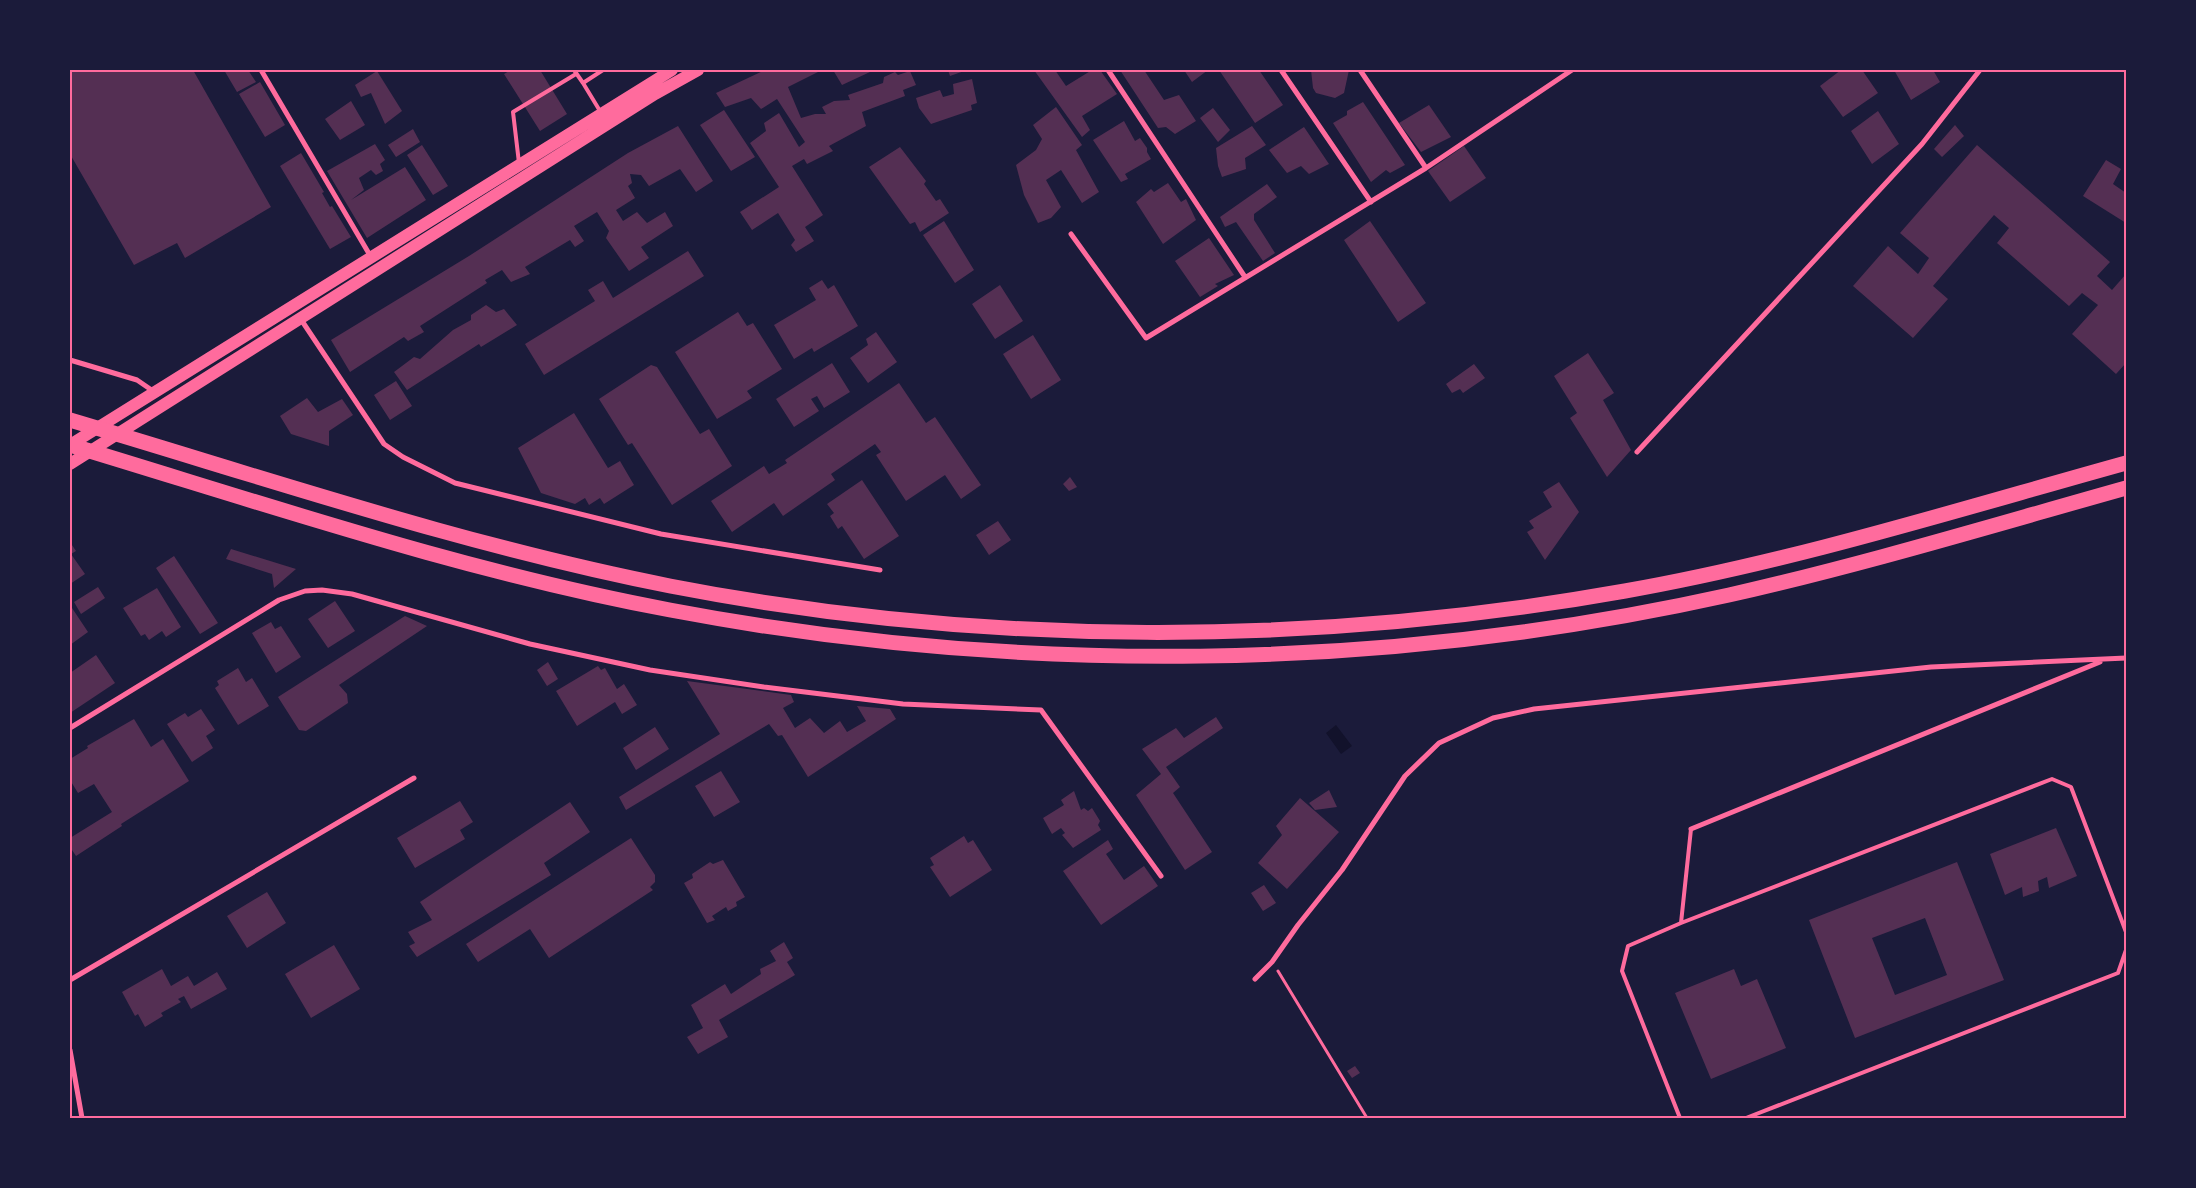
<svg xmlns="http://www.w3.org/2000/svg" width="2196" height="1188" font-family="'Public Sans',sans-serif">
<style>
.water{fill:#12122b}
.building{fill:#542f53;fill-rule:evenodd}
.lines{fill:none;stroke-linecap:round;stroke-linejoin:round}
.path{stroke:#ff6b9d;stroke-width:3}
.service{stroke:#ff6b9d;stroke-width:4}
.minor{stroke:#ff6b9d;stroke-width:5}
.primary{stroke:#ff6b9d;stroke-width:12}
.motorway{stroke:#ff6b9d;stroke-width:15}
.neatline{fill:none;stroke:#ff6b9d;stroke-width:2}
</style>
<rect width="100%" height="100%" fill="#1b1b3a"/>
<!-- water -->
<path class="water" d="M1336,725L1352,746L1341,754L1326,733Z"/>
<!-- building -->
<path class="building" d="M70,70H193L271,207L185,258L177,243L134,265L70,154Z
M224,70H248L256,82L237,92Z
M511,70H540L567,114L540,131L504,74Z
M765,70H822L788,87L801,118L815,114H826L822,107L834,101L850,100L848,95L883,83L884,77L895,72L898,75L910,71L916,85L903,90L905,96L862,112L866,126L829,146L833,151L807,164L804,159L792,166L823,215L805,227L814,241L796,252L791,245L795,240L778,213L752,230L740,212L779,187L750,143L766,131L764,123L779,113L799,147L805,142L777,99L761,109L751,98L725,107L716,93Z
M833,70H869L870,72L842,85Z
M948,70H967L950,76Z
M1034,70H1055L1066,86L1092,70H1100L1117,94L1082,116L1090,130L1082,137Z
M1120,70H1144L1164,100L1179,95L1196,121L1175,134L1166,127L1158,128Z
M1184,70H1208L1192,82Z
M1219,70H1259L1283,105L1255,123Z
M1311,70H1349L1344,93L1335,98L1316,93L1313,88Z
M1841,70H1862L1878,93L1843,117L1820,86Z
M1894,70H1933L1940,82L1911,100Z
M377,71L402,111L385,124L371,93L361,97L355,85Z
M972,79L977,103L971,105L972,110L931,124L919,108L916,98L940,90L943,97L954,94L953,84Z
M260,82L285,125L265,137L239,94Z
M351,101L365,125L340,140L325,119Z
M1363,102L1405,165L1390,173L1386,170L1371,182L1333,123L1347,115V111Z
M1429,105L1451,137L1421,152L1399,123Z
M1056,107L1082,145L1076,150L1099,192L1082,203L1061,170L1046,180L1061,207L1051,218L1038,223L1024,195L1016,165L1036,150L1042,139L1033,125Z
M1213,108L1230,130L1218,142L1200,118Z
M724,110L755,157L731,171L700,125Z
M1878,111L1899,144L1872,164L1851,131Z
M1124,121L1135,141L1140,138L1147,148V152L1151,159L1125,174L1128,179L1121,182L1093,140Z
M1955,125L1964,136L1942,157L1934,149Z
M678,126L713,181L696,192L680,169L649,186L641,175L630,174L632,183L628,186L635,198L616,210L623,221L637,212L647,223L665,212L673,226L641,247L649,258L629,271L606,238L609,231L597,212L574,226L584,241L575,247L570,240L525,267L530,274L511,282L502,270L485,280L487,283L420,326L424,332L408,341L404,337L350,372L331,340L469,256L628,153Z
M1252,126L1266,145L1245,158L1246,169L1222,177L1218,166L1216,148Z
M1304,127L1329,164L1309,174L1301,166L1287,173L1269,150Z
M413,129L420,142L396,157L388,145Z
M375,144L385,160L380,164L383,171L376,175L371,170L359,178L364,190L351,200L405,167L426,200L367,238L327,171Z
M422,145L448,186L433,195L407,155Z
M1977,145L2110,262L2097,276L2112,290L2126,274V363L2116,374L2072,334L2098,305L2082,293L2069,306L1997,243L2009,228L1994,215L1933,286L1948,299L1913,338L1853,286L1888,246L1918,274L1929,258L1900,233Z
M1464,146L1486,178L1450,202L1428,171Z
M900,147L926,181L924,184L936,201L940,199L949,213L920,232L915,222L910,224L869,167Z
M301,153L324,192L322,193L330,207L332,206L351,237L330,249L280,166Z
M2106,160L2121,169L2113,184L2126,193V223L2083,196Z
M1168,183L1181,202L1186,199L1196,220L1163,244L1136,202L1151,189L1154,192Z
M1267,184L1277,197L1254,214V220L1275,253L1263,261L1236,222L1225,227L1220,217Z
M944,221L974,270L955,283L923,235Z
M1370,221L1426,303L1398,322L1344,240Z
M1209,238L1234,275L1215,284L1218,286L1200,297L1175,261Z
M688,251L704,276L544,375L525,344L595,301L588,290L603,281L613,298Z
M822,280L828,289L834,285L858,326L814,352L812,348L794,359L774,325L816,300L809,288Z
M1000,285L1023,321L995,339L972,304Z
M486,305L496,312L504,309L517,325L481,347L479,344L407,390L394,372L414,357L420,359L453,330L471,320V315Z
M738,312L747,326L753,323L782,369L747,391L752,398L717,419L675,352Z
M876,332L897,362L868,383L850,358L868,345L866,339Z
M1033,335L1061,380L1031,399L1003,354Z
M1588,353L1614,393L1603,400L1631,450L1607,477L1570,418L1577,413L1554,376Z
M832,363L850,392L824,408L817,396L811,399L819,411L794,427L776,399Z
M1474,364L1485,378L1463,393L1460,389L1452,393L1446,384Z
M651,365L657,367L700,434L709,429L732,466L672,505L632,443L628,445L599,399Z
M396,381L412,406L390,420L374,395Z
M899,383L926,423L935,417L981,485L961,499L945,475L906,501L876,455L881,452L875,444L831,474L835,480L783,516L774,503L732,532L711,501L764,466L769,474L787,463L785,460Z
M307,398L318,412L342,399L353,415L329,431V446L291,434L280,416Z
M574,413L608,468L620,461L634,485L604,504L600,498L589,505L585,498L575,504L541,493L518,448Z
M1070,477L1077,487L1069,491L1063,484Z
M862,480L899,536L864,559L842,526L838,529L830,516L834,513L827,504Z
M1559,482L1579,512L1545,560L1527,532L1534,528L1529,521L1552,507L1543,492Z
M998,521L1011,540L989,555L976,535Z
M70,542L76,551L71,554L85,574L70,584Z
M231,549L296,569L274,588L272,574L226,559Z
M174,556L218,623L200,634L156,568Z
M98,587L105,598L81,614L74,602Z
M157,588L181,627L166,637L162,631L149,640L145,634L141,636L123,608Z
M335,601L355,631L328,648L308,619Z
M72,608L88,632L70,645V610Z
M405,616L427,626L339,685L347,694L348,703L306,731L299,730L278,697Z
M271,622L275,629L281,626L301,657L276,673L252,633Z
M96,655L115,683L70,713V673Z
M548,662L558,679L547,686L537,670Z
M598,666L601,670L605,668L617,689L624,684L637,705L622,714L615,702L577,726L556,691Z
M238,668L246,682L252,678L269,706L238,725L215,688L219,685L217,681Z
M687,681L791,695L794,702L783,708L795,728L810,718L824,733L840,721L847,732L866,721L857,706L890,709L896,719L808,777L782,735L778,736L769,724L626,810L619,797L720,734Z
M201,709L215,730L206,736L213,748L192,762L167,724L185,713L188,717Z
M1216,717L1223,728L1166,767L1180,787L1173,793L1212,852L1185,870L1136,795L1161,774L1142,749L1176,728L1184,738Z
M134,719L151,747L163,739L189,781L121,824L122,826L76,856L70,847V838L112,812L94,784L78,793L70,780V759L88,748L87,746Z
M655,727L669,749L636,770L623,748Z
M721,771L740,802L714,817L695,786Z
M1329,790L1337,807L1315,810L1309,803Z
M1074,791L1081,810L1084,808L1088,811L1092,808L1100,821L1098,825L1101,830L1073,848L1062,835L1065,833L1061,828L1052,834L1043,818L1064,805L1061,800Z
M1300,798L1339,832L1287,889L1258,863L1282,835L1276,826Z
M460,801L473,822L460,830L465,839L415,868L397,838Z
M570,802L590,832L544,863L551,875L417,957L409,946L415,943L408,932L432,920L420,902Z
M2056,828L2077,876L2049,888L2047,877L2038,881L2039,891L2023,897L2022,887L2005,895L1990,854Z
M964,836L968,843L973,840L992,870L950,897L930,867L934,865L930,858Z
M631,838L655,875V882L650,887L653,890L549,958L530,929L478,962L466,944Z
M1108,840L1113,849L1106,854L1124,880L1144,866L1158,886L1101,925L1063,871Z
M723,860L745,897L736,902L737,906L728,911L726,907L712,916L715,920L707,923L684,883L693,878L692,874L710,862L713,864Z
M1957,862L2004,980L1855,1038L1809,920ZM1925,918L1947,975L1895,995L1872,938Z
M1264,885L1276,903L1263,911L1251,893Z
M267,892L286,923L247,948L227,916Z
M784,942L793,958L787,962L795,975L719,1020L728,1037L698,1054L687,1037L703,1028L691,1005L725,984L731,994L761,974L760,969L776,961L770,951Z
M334,945L360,989L311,1018L285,974Z
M162,969L171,986L188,976L194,986L217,972L227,989L191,1009L184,996L178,999L181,1002L161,1013L163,1016L145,1027L138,1014L135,1016L122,992Z
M1734,969L1741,986L1757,979L1786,1048L1711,1079L1675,993Z
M1355,1066L1360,1073L1352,1078L1347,1071Z"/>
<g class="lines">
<!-- path -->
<path class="path" d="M1278,971L1367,1118"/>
<!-- service -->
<path class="service" d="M574,70L583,83
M600,111L583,83L603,70
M519,163L513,112L576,74
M1681,923L1691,829
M1680,1118L1622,971L1628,946L1681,923L2052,779L2071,787L2126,932
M1746,1118L2118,973L2126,950"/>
<!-- minor -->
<path class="minor" d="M261,70L371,257
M1108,70L1245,277
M1281,70L1371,202
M1360,70L1426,168
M1071,234L1146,338L1426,168L1572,70
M300,318L384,444L403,457L455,483L661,534L880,570
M70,360L137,380L153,391
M1637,452L1922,144L1980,70
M70,728L279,600L305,591L322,590L352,594L530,644L650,670L764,687L903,704L1041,710L1161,876
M1691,829L2100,662
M1255,979L1272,962L1298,925L1342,870L1405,776L1439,743L1493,718L1534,709L1931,667L2126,658
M70,980L414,778
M70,1050L82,1118"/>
<!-- primary -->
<path class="primary" d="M70,445L672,70
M70,464L655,94L698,70"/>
<!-- motorway -->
<path class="motorway" d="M70,420C269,479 466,546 670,586C984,647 1310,647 1625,591C1795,561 1960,509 2126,463
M70,445C269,505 466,572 670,610C1019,676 1382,672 1729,595C1862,565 1994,525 2126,488"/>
</g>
<!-- border -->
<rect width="2196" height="1188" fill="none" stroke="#1b1b3a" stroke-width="142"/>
<rect x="71" y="71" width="2054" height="1046" class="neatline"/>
</svg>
